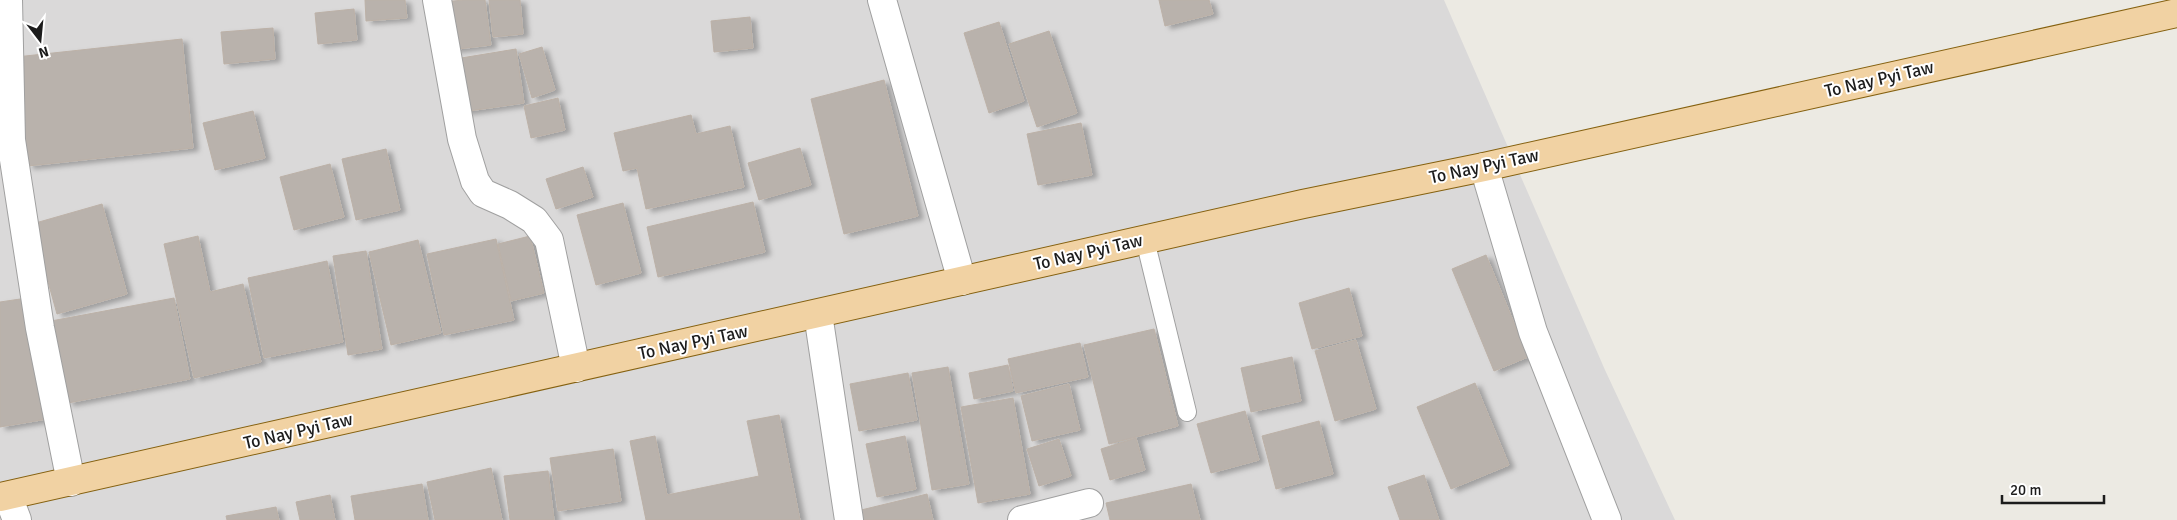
<svg xmlns="http://www.w3.org/2000/svg" width="2177" height="520" font-family="Signika,sans-serif">
<style>
.residential{fill:#dad9d9}
.building{fill:#b9b2ac;stroke:#bcb1a7;filter:url(#shadow)}
.lines{fill:none;stroke-linecap:round;stroke-linejoin:round}
.lane-casing{stroke:#a0a0a0;stroke-width:20}
.street-casing{stroke:#a0a0a0;stroke-width:30}
.primary-casing{stroke:#856110;stroke-width:30}
.lane{stroke:#fff;stroke-width:18}
.street{stroke:#fff;stroke-width:28}
.primary{stroke:#f1d2a3;stroke-width:28}
.labels{text-anchor:middle;dominant-baseline:central;stroke-width:4;stroke-linejoin:round;paint-order:stroke}
.street-label{font-size:18px;fill:#1c1c1c;stroke:#fff}
</style>
<defs>
<filter id="shadow"><feDropShadow dx="5.5" dy="3" stdDeviation="2.5" flood-color="#0004"/></filter>
</defs>
<rect width="100%" height="100%" fill="#eceae3"/>
<!-- residential -->
<path class="residential" d="M0,0H1444L1605,370L1675,520H0Z"/>
<!-- building -->
<path class="building" d="M365,0H405L407,18L366,21Z
M463,0H485L491,45L450,50L444,2Z
M489,0H520L523,34L493,37Z
M1159,0H1209L1213,14L1165,26Z
M354,9L357,40L318,44L315,13Z
M750,17L753,48L714,52L711,21Z
M999,22L1024,101L989,113L964,33Z
M273,28L275,59L224,64L221,32Z
M1049,31L1077,113L1037,127L1009,44Z
M182,39L193,148L28,166L16,57Z
M542,47L555,90L532,98L519,54Z
M516,49L524,103L462,112L455,59Z
M884,80L918,216L844,234L811,99Z
M558,98L565,130L531,138L524,106Z
M253,111L265,158L215,170L203,123Z
M691,115L696,134L730,126L744,187L646,209L637,168L623,171L614,133Z
M1081,123L1092,175L1038,185L1027,134Z
M800,148L811,185L759,200L748,163Z
M386,149L400,210L356,220L342,159Z
M330,164L344,217L294,230L280,177Z
M583,167L593,197L556,209L546,179Z
M753,202L765,252L658,277L647,227Z
M623,203L641,273L596,285L577,215Z
M102,204L127,294L57,314L32,224Z
M198,236L210,292L243,284L261,362L194,378L164,244Z
M530,236L544,293L511,301L498,244Z
M496,239L514,320L444,335L427,254Z
M418,240L441,333L391,345L369,252Z
M366,251L382,349L348,355L333,256Z
M1486,255L1528,357L1494,371L1452,269Z
M327,261L343,342L264,358L248,278Z
M1349,288L1362,336L1312,349L1299,303Z
M27,298L47,419L0,427V302Z
M174,298L190,379L68,403L51,321Z
M1154,329L1178,426L1109,444L1084,345Z
M1356,340L1376,409L1335,421L1315,351Z
M1080,343L1088,377L1016,393L1008,359Z
M1292,357L1301,401L1251,412L1241,368Z
M1008,365L1013,391L974,399L969,373Z
M948,367L969,484L932,490L912,373Z
M908,373L917,420L859,431L850,384Z
M1475,383L1509,465L1451,489L1417,407Z
M1069,384L1080,430L1032,441L1021,396Z
M1013,398L1030,494L978,503L961,407Z
M1245,411L1259,460L1211,473L1197,424Z
M779,415L800,520H646L630,441L655,436L667,495L759,476L747,421Z
M1319,421L1333,474L1276,489L1262,436Z
M905,436L916,489L877,497L866,444Z
M1136,438L1145,470L1110,480L1101,449Z
M1059,439L1071,476L1039,486L1027,449Z
M613,449L621,501L558,511L550,458Z
M491,468L502,520H435L427,482Z
M548,471L554,520H510L504,476Z
M1424,475L1439,520H1400L1388,487Z
M422,484L428,520H355L351,496Z
M1191,484L1200,520H1110L1106,503Z
M927,494L933,520H859L857,511Z
M330,495L335,520H300L296,502Z
M276,507L279,520H227L226,516Z"/>
<g class="lines">
<!-- lane casing -->
<g class="lane-casing">
<path id="lane" d="M1145,240L1187,412"/>
</g>
<!-- street casing -->
<g class="street-casing">
<path id="street" d="M8,0L11,140L40,328L71,482
M437,0L462,139L475,181L483,193L510,205L534,220L549,240L576,368
M882,0L962,281
M1484,167L1533,332L1607,520
M818,314L849,520
M8,496L17,520
M1022,520L1089,503"/>
</g>
<!-- primary casing -->
<g class="primary-casing">
<path id="primary" d="M0,497L1303,204L1484,167L2177,13"/>
</g>
<!-- lane -->
<use href="#lane" class="lane"/>
<!-- street -->
<use href="#street" class="street"/>
<!-- primary -->
<use href="#primary" class="primary"/>
</g>
<g class="labels">
<!-- street labels -->
<g class="street-label">
<text transform="translate(1879 79) rotate(-13)">To Nay Pyi Taw</text>
<text transform="translate(1484 166) rotate(-12)">To Nay Pyi Taw</text>
<text transform="translate(1088 252) rotate(-13)">To Nay Pyi Taw</text>
<text transform="translate(693 342) rotate(-12)">To Nay Pyi Taw</text>
<text transform="translate(298 431) rotate(-13)">To Nay Pyi Taw</text>
</g>
</g>
<!-- north arrow -->
<g transform="translate(40 40) rotate(164)" stroke="#ffffff" stroke-width="4" paint-order="stroke">
<path d="M0-4L9 19L0 12L-9 19Z" fill="#1c1c1c"/>
<text y="-8" font-size="14" font-weight="bold" text-anchor="middle" fill="#1c1c1c">N</text>
</g>
<!-- scale -->
<path d="M2002 495v8h102v-8" fill="none" stroke="#1c1c1c" stroke-width="2.5"/>
<text x="2010" y="495" font-size="15" fill="#1c1c1c" stroke="#ffffff" stroke-width="4" paint-order="stroke">20 m</text>
</svg>
